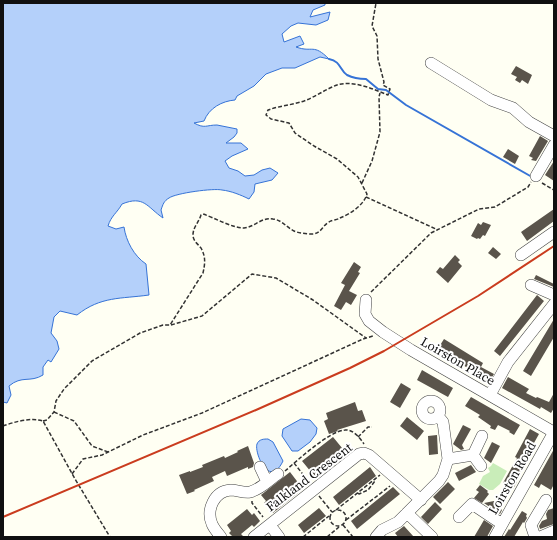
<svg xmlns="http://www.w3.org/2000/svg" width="557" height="540" font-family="'Source Serif 4',serif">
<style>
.green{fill:#c9edb9}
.water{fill:#b4d0fa;stroke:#3673d6}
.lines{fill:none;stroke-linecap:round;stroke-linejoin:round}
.stream{stroke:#3673d6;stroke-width:2}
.building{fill:#5a544b}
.minor-casing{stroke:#434343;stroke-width:12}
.path{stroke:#323232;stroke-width:1.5;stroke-dasharray:4 2;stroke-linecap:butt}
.minor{stroke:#fff;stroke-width:11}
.rail{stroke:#ca3c1e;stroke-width:2}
.labels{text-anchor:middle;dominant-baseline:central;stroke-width:4;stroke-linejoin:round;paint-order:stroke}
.street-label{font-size:13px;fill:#101010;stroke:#fff}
</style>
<rect width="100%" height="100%" fill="#fffff3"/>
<!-- green -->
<path class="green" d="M493,463L507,471L500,484L493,490H489L479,484L483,476L490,472L488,468L491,466Z"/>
<!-- water -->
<path class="water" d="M3,3H325V5L313,10L310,17L330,12L328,20L316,25L298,23L291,26L282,34L284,42L300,36L304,44L296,47C313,53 313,43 329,59L320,57L295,68H282L266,74L254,86L237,96L235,100C222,101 209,108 204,121L194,123C205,129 206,125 217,125C224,126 230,128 237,129V133L234,137L226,143H241L248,149L232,156L225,161L229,168L238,171L245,176L254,175L262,170L270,168L278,173L272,180L255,184L254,192L249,199C241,195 231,191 222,190C214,188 176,193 169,198C164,201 163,204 161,210L163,218C147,207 144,195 122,204C117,213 111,216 108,226L116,229L124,227C126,241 134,256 146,264L149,295C121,299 101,296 77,315L60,311L54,317L51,333L57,341L59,349L51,362L48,360L43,367V375C30,383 22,375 9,386L11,395L7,403L3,402Z
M301,419L310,420L317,428L316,434L310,442L298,451H292L282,436L283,429Z
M268,439L273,442L283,461C269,490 254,452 257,444C259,439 264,439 268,439Z"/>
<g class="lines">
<!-- stream -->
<path class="stream" d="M329,59C341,61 340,71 347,75C353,78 360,79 366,79L378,89L386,90L406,105L532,177"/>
</g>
<!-- building -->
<path class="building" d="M516,66L532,75L528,84L522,80L520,83L515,80L517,77L511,74Z
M540,136L548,141L536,161L531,160L533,158L529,156Z
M508,149L519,156L515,164L503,157Z
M554,161V181L545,175Z
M554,209V221L527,241L521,232Z
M483,222L491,225L485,236L483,235L480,239L478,238L477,239L471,236L478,223L481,225Z
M493,247L501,254L496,259L488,253Z
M455,255L460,260L458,262L462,266L448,283L436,272L440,267L443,269Z
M354,262L361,267L358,272L360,273L349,291L357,295L351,305L346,302L341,310L334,306L345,285L341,283Z
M536,275L554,284V287L534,279Z
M537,295L544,301L500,356L494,351Z
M554,319V337L531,376L523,371Z
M444,339L483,363L481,367L494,374L490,381L437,350Z
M422,370L453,388L448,397L417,380Z
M508,377L529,389L526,393L536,398L537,397L549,402L554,393V408L551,413L541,407L540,409L502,388Z
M401,383L411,389L400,408L390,402Z
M471,397L520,425L514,435L509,432L510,431L498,425L495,430L490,428L491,426L478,417L480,415L465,406Z
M355,402L358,411L362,410L366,421L337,430L338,431L329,434L324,421L328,419L326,413Z
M407,417L424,431L417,440L400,426Z
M463,425L471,429L462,445L464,449L461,450L453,444Z
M530,429L539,434L520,468L522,469L515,480L517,482L513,489L503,483L517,458L515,457Z
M437,435L438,454L429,455L428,436Z
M333,437L347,454L340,459L339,458L316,478L302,461Z
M492,442L500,446L491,463L484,458Z
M248,446L254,463L253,467L248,469V467L227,476L225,471L212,477L214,481L194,490L195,491L187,494L179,475L190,471V472L203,467L202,465L224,456L225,458L238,452L237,451Z
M554,449V484L551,490L541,484L539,488L534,485Z
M471,465L476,472L459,481L455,473Z
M370,467L376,476L339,505L333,497Z
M290,472L303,489L273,513L264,503L266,501L261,495Z
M448,482L455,489L440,504L433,497Z
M480,485L488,491L487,492L489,494L482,503L474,498L479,492L476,490Z
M393,487L400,494L357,529L351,521Z
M494,501L496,503V505L502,510L500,514L484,503Z
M435,502L442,509L428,524L421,517Z
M319,508L326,516L304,533L298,525Z
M554,508V524L540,529L539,526L542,521L547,519L546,514L548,510Z
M247,509L252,515L254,513L260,521L254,527L252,525L241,534L244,537H233L229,533L231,531L227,525Z
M522,511L527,514L526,516L527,518L524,523L523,522L514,537H504L509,529L510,530Z
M484,520L493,526L488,535L487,537H474Z
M404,526L414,537H398L395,533Z"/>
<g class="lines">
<!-- minor casing -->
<g class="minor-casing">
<path id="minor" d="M431,63L491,100L513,108L529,122L554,136
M536,176L554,145
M521,255L554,232
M531,285L554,295
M366,300L365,314L369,321L383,332L411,350L550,430L554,436
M490,395L508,362L554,304
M422 410a9 9 0 1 1 18 0a9 9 0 1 1-18 0Z
M473,455L481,466
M448,459L473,455L482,436
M260,467L267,482
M407,513L432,537
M459,517L472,504L502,524
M270,525L279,537
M221,537C218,533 214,529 212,524C206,510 214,491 231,490C237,490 243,493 250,492C261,489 269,480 278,474
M254,537L359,454L364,453L369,455L421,500
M376,537L382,530L398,522L439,481L443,475L448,459L443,422L438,416
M495,537L554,432
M535,537L531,525L546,500
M540,537L554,531"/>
</g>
<!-- path -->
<path class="path" d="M362,183L372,161L380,132L379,97L380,93
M542,183L554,190
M366,197L438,230
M371,292L431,233L479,209L495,207L528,187L531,182
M171,325L202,316L252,274L276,278L313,300L366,338
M54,412L74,421L92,446L108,452
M43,421L47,420L54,412L56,401L64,389L92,361L140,333L163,325H170L203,273C205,264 206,257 201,248C198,244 193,241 193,235C193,227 199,222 201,215L203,214C215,218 232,228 244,228C255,227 261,217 273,219C282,220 286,227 294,231C298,233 307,234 312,234C321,234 322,226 329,222C332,220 337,220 340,218C350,214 364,205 367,194L358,177L337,159L314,146L295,133L289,123L271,119L266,115L268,110C279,106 292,105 304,101C315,97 326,89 337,85C354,80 373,89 388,95L390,89L383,85L384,82L378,59L377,36L372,26L376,3
M3,426C14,422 31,417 43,421L75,479L110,537
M358,437L368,427H372
M294,463L309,482
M285,471C298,460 329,431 345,430C353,429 360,438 364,444
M72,474L83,459L102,455L143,435L202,413L363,339L373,336
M358,493L359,494L368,490L375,481V479
M319,496L332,512
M252,501V503L263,517
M330 518a8 8 0 1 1 16 0a8 8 0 1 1-16 0Z
M336,510L380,475
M346,520L390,486
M343,525L353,537
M303,537L329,516
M327,537L339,527"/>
<!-- minor -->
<use href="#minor" class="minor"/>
<!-- rail -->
<path class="rail" d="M3,517L256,410L350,368L384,351L478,296L554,246"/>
</g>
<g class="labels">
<!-- street labels -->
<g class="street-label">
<text transform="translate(458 361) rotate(30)">Loirston Place</text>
<text transform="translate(309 477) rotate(-37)">Falkland Crescent</text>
<text transform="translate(512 478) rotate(-60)">Loirston Road</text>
</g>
</g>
<!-- border -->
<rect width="557" height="540" fill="none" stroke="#101010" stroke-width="8"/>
</svg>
